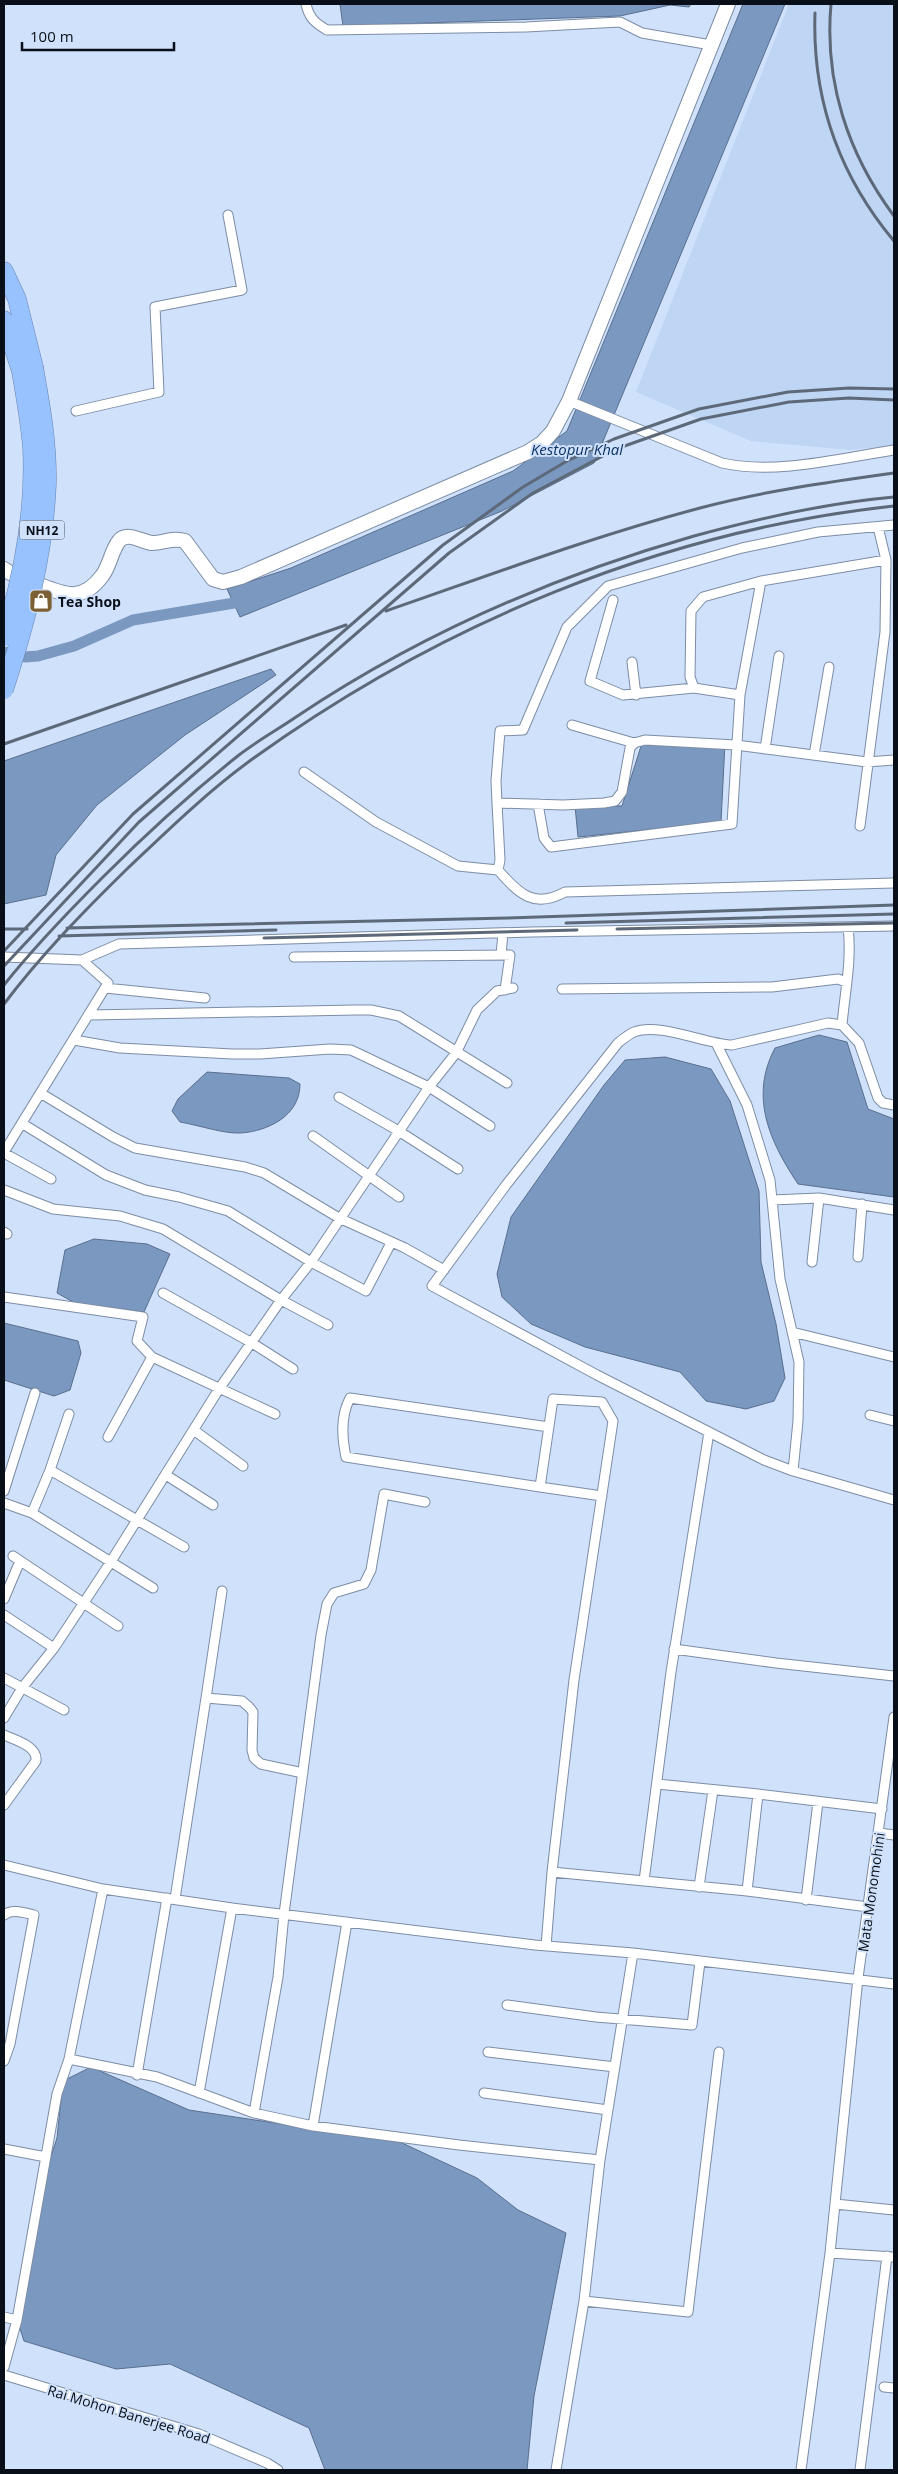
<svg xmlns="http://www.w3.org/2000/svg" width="898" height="2474" font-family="'Open Sans',sans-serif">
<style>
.built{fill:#bed5f4}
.water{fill:#7b98c1;stroke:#596f8e}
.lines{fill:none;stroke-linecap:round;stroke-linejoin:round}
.canal{stroke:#7b98c1;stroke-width:11}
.street-casing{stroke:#7c8da4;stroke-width:11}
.secondary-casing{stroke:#7c8da4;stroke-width:16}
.highway-casing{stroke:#6683ae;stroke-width:19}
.street{stroke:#fff;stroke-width:9}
.secondary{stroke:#fff;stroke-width:14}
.highway{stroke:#98c2fe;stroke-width:18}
.rail{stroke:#5d6979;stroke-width:3}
.highway-bridge-casing{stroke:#6683ae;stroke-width:19;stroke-linecap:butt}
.highway-bridge{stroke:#98c2fe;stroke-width:18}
.labels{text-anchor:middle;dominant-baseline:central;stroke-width:4;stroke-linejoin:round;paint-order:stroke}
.shield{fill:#cfe1fb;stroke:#444e5c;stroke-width:1}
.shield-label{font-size:12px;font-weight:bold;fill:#090f18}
.poi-label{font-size:14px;font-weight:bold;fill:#090f18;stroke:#cfe1fb;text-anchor:start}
.street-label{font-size:14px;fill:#090f18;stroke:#cfe1fb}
.water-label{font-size:15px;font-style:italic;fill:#0d3467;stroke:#cfe1fb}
</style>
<rect width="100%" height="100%" fill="#cfe1fb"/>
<!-- built -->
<path class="built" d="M789,4H894V445L850,450L751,441L636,392Z"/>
<!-- water -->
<path class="water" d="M340,4H691L689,7L670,5L620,16L343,26Z
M743,4H785L594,463L502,511L240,617L227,589L291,568L513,471L567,431Z
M271,669L276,675L185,735L97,805L56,855L46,895L4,904V761Z
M643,740L725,743L721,822L578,837L575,806H622Z
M819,1035L847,1042L868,1109L894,1119V1197L798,1184C770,1142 749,1097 775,1048Z
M665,1057L711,1069L730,1101L759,1191L761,1262L776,1324L785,1378L774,1401L746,1409L706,1401L680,1372L585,1347L531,1324L502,1297L497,1274L511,1217L604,1085L625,1060Z
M207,1072L289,1078L300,1084C300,1116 268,1131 241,1133C224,1134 198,1125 180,1122L172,1111L178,1099Z
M94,1239L147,1244L170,1254L144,1312L75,1303L57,1293L65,1250Z
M4,1323L78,1341L81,1353L70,1390L54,1396L4,1380Z
M91,2067L189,2110L400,2142L477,2178L518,2210L566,2233L534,2396L527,2470H325L309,2428L170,2364L116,2369L24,2341L15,2313L35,2205L57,2138L63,2081Z"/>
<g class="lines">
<!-- canal -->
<path class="canal" d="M4,652L25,657L38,656L74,646L133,620L246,601"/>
<!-- street casing -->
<g class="street-casing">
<path id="street" d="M306,4C309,18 315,23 327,30L526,27L620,22L642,33L711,45
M569,401L722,463C775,475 841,458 894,450
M76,411L159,392L155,307L242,290L228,215
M613,600L590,681L623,695L694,688
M632,662L636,695
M740,695L694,688L690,677L691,611L703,597L761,581L886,560L878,527
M572,725L634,743
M765,749L779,656
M814,755L829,667
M304,772L376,822L458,866L498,870L500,860L497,803L563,805L604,803L615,801L622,792L630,748L634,743L645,740L736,745L867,762L894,760
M497,803L496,781L500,731L523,730L567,627L608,586L742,548L818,532L894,525
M538,804L544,838L551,847L732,824L740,695L761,581
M860,826L885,632L886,560
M498,870C519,894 534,909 565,892L894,883
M501,955L503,933
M4,957L82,960
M294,957L510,955L505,990
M105,988L205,998
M562,989L772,987L838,979L846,982
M90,1015L355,1010H371L399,1016L507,1083
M842,1025C845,991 852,960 848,927
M74,1040L120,1048L232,1054H260L330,1049L351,1050L429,1087L490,1126
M717,1045L747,1105L770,1180L780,1279L799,1362L798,1421L793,1471
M42,1094L113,1137L135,1148L245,1167L264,1173L339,1218L405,1248L444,1270
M339,1097L397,1130L458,1169
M894,1105L883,1103L878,1098L859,1043L842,1025L828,1023L732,1045C705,1044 659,1022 634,1032C629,1034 623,1039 618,1043L506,1185L432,1286L597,1375L764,1460L793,1471L894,1500
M23,1124L106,1175L145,1190L179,1197L228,1211L311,1262L366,1291L391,1243
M313,1136L399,1197
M4,1152L108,983L82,960L119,944L531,932L894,926
M4,1153L51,1179
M4,1190L53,1209L120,1216L163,1229L281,1300L328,1325
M772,1200L819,1198L894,1210
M4,1232L7,1234
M858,1257L862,1204
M812,1262L819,1198
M163,1293L252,1343L293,1369
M4,1297L143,1317L137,1341L152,1357L275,1414
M792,1332L894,1357
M870,1415L894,1421
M549,1427L350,1398C340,1417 342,1438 346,1457L540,1487L553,1399L602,1402L613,1421L574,1680L552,1872
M195,1431L243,1466
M108,1437L152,1357
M50,1470L184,1547
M166,1475L213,1505
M540,1487L602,1496
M4,1491L35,1393
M4,1503L32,1513L50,1470L69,1414
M32,1513L153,1588
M13,1556L118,1626
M4,1599L20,1561
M4,1615L54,1648
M674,1649L776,1663L894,1676
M4,1678L64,1710
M206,1698L222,1591
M4,1718L22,1688L54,1648L110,1563L219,1389L281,1300L311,1262L429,1087L456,1053L477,1010L497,991L513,988
M4,1735C15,1740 38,1746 36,1761L4,1805
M657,1784L758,1794L882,1809
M879,1833L894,1835
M4,1865L103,1889
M644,1881L671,1672L709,1432
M699,1887L713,1790
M747,1891L758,1794
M175,1899L206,1698L242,1701L249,1707L253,1712L252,1750L254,1758L261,1764L303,1773
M806,1900L818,1802
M4,1915C12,1908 25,1913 34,1915L10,2044L4,2061
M546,1946L552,1872L747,1891L868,1907
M507,2005L596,2017L692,2025L700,1962
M488,2052L615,2067
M69,2059L157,2077L254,2113L313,2126L459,2145L600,2160
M137,2075L167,1898
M199,2093L232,1908
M484,2093L608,2110
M254,2113L278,1977L284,1914L321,1635L327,1604L334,1593L364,1584L371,1570L384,1494L425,1502
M313,2126L347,1922
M4,2149L46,2157
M835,2204L894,2210
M830,2253L894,2257
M584,2301L688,2312L719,2052
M4,2317L17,2320
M4,2367L17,2320L57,2094L69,2059L103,1889L232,1908L535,1945L633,1953L894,1984
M4,2375L199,2434L267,2463L278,2470
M884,2387L894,2388
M556,2470L584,2301L600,2160L633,1953
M801,2470L830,2253L858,1978L894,1717
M860,2470L887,2256"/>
</g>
<!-- secondary casing -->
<g class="secondary-casing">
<path id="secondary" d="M4,569C13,576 25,579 35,583C63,594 81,604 102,576C110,566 111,551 119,541C127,531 142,542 152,543C164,543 173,537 185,541L213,579L223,582L241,577L528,452L542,443L553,431L569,401L728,4"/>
</g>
<!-- highway casing -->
<g class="highway-casing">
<path id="highway" d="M4,271L17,299L34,367
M4,320L21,371"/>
</g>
<!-- street -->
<use href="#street" class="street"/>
<!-- secondary -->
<use href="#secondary" class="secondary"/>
<!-- highway -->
<use href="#highway" class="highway"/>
<!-- rail -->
<path class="rail" d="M831,4C824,82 848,154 894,216
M815,13C812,99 839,175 894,241
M386,611C490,575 594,536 700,508C764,491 829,482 894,473
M4,744L346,625
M566,923L894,914
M67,928L508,918L894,905
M4,929H27
M617,929L894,923
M59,936L276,930
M264,938L577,930
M4,951L133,814L443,545L523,487L567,461L614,439L699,409L788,392L849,388L894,389
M4,966L139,822L449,553L533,493L616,449L701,419L789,402L849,398L894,400
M4,985C34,947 69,911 103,877C146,834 191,793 239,755C257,741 277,730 296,717C417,636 554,576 694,536C760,518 826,503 894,497
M4,1004C41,955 84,911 128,868C167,831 207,792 251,760C439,624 662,531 894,506"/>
<!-- highway-bridge casing -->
<g class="highway-bridge-casing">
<path id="highway-bridge" d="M4,637C23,576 35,512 32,448C30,422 25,396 21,371
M4,690C26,623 44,555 47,484C48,445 41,406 34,367"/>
</g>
<!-- highway-bridge -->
<use href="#highway-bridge" class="highway-bridge"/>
</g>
<!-- icons -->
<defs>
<g id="shop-square" transform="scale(1.25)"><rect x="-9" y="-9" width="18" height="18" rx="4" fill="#7c6033" stroke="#cfe1fb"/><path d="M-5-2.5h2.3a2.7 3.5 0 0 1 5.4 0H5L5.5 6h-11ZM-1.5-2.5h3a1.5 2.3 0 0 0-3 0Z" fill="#fff"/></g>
</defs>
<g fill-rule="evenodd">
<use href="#shop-square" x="41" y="601"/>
</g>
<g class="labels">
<!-- shield labels -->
<rect class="shield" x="19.5" y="520.5" width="45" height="19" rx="4"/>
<g class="shield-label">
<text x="42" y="530">NH12</text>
</g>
<!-- poi labels -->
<g class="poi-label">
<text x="58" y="601">Tea Shop</text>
</g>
<!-- street labels -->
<g class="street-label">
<text transform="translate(871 1892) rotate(-82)">Mata Monomohini</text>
<text transform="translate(129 2414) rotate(17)">Rai Mohon Banerjee Road</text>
</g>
<!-- water labels -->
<g class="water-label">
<text x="577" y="449">Kestopur Khal</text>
</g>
</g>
<!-- border -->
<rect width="898" height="2474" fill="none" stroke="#090f18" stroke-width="10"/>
<!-- scale -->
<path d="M22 42v8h152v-8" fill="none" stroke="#090f18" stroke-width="2.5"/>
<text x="30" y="42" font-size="15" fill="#090f18" stroke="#cfe1fb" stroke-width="4" paint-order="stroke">100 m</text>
</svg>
